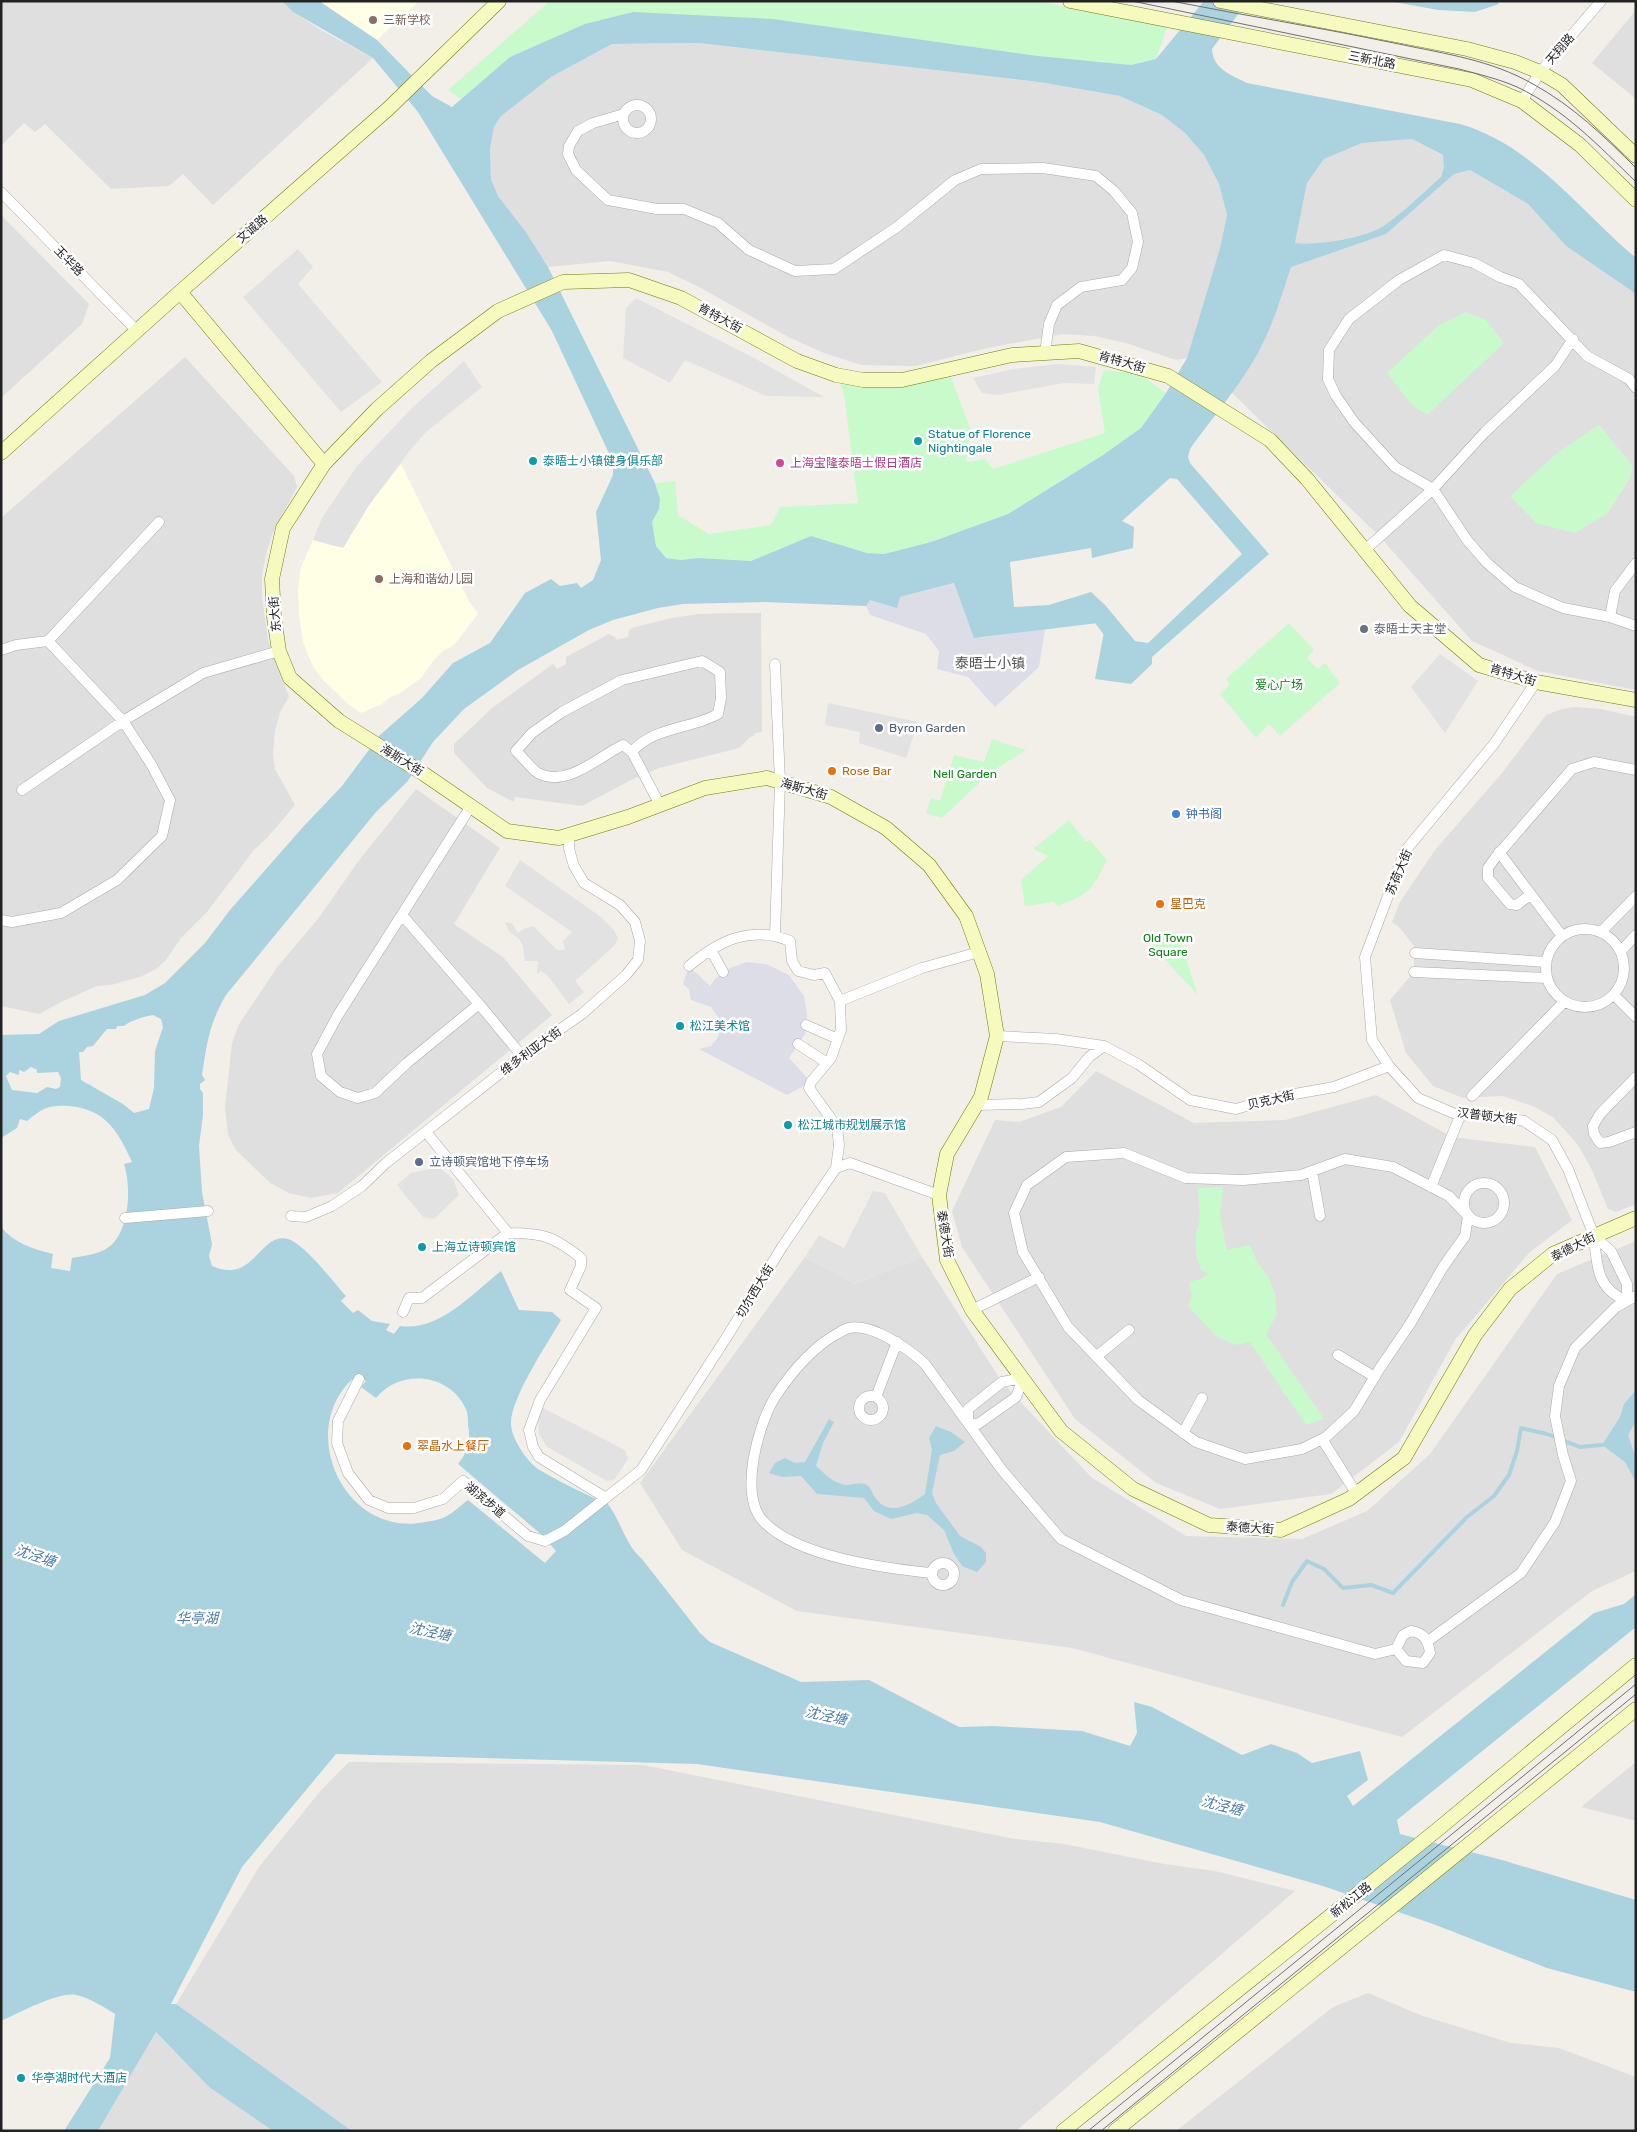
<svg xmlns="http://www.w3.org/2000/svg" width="1637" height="2132" font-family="Rubik,'Noto Sans SC',sans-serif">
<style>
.residential{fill:#e0dfdf}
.education{fill:#ffffe5}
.park{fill:#c8facc}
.parking{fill:#e2e2e2}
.plaza{fill:#dddde8}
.water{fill:#aad3df;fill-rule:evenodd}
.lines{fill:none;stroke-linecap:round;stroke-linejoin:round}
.stream{stroke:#aad3df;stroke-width:4}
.canal{stroke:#aad3df;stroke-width:12}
.street-casing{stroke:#a9a9a9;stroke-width:11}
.secondary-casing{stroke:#707d05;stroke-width:15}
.street{stroke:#fff;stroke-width:10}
.secondary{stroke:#f7fabf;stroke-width:14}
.tram{stroke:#707070;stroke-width:1}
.education-dot{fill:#8d6e63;stroke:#fff;stroke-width:2}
.culture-dot{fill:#0f9aa8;stroke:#fff;stroke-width:2}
.hotel-dot{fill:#d1479c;stroke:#fff;stroke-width:2}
.worship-dot{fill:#6b7280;stroke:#fff;stroke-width:2}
.service-dot{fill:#5c6f8a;stroke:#fff;stroke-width:2}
.food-dot{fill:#e8710a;stroke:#fff;stroke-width:2}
.shop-dot{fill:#3f7fe0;stroke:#fff;stroke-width:2}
.labels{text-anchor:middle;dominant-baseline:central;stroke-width:5;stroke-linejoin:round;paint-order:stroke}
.education-label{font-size:12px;fill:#785e54;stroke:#fff;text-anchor:start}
.street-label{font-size:12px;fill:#222;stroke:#fff}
.culture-label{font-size:12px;fill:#0d838f;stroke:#fff;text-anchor:start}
.hotel-label{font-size:12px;fill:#b23c85;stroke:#fff;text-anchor:start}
.worship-label{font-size:12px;fill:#5b616d;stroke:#fff;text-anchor:start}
.park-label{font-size:12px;fill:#0c8416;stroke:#fff}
.service-label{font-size:12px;fill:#4e5e75;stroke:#fff;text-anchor:start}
.food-label{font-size:12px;fill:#c56008;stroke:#fff;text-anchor:start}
.shop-label{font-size:12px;fill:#366cbe;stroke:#fff;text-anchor:start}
.neighbourhood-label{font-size:14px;fill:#555;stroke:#fff}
.water-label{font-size:14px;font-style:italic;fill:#4a7aab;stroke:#fff}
</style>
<rect width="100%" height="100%" fill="#f2efe9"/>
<!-- residential -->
<path class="residential" d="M1,1H282L293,12L321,30L373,58L213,205L183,174L169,186L111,189L45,124L35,132L24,123L1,146Z
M1636,10V99L1592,63Z
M699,43L1039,82L1120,96L1162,115L1185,133L1204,155L1219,184L1227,215L1220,248L1187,358L1176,360L1126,343L1094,336L1063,334L987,348L916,366L861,365L824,353L790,338L701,288L668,272L610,261L548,267L526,232L498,196L491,179L490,149L494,127L500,117L551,77L612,44Z
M1412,139L1470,170L1528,204L1566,246L1636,294V690L1538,671L1472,641L1380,537L1231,392L1260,348L1295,243L1307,183L1324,159L1362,143Z
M1,215L89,304L82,324L1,398Z
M185,357L294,476L297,487L273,532L266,554L262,575V596L268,640L289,697L281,710L275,730L273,755L275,769L295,805L267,838L254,850L207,912L181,938L166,960L156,969L140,977L111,985L97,986L61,1002L39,1014L1,1006V518Z
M741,613H761L762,732L755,733L754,736L750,737L739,748L659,768L631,780L582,806L515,797L514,802L487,788L454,753V744L492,708L553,664L557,669L566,664V657L609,634L615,637L616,640L628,637L629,631L631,628L672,618L698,614Z
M1574,707L1601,709L1636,717V1204L1616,1212L1608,1209L1592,1170L1578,1145L1554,1118L1535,1107L1503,1096L1463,1098L1433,1086L1406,1053L1390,1000L1414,972V946L1400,928L1392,922L1400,902L1435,850L1502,773L1546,715L1562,709Z
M416,789L500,848L454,924L503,957L552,1015L338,1193L311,1198L289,1193L270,1183L236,1150L228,1135L225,1107L232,1043L239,1024L278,966L318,919L357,863Z
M1096,1071L1194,1123L1285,1120L1376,1095L1452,1137L1535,1147L1572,1220L1529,1253L1455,1340L1399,1442L1331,1494L1220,1509L1156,1483L1075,1419L962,1247L952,1211L995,1120L1019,1122L1061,1107Z
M1636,1241V1571L1592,1591L1402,1737L1072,1648L797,1611L682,1550L640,1483L805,1257L855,1284L922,1257L1002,1382L1091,1477L1186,1536L1302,1539L1367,1511L1430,1454L1557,1274Z
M349,1762L643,1765L1015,1839L1064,1844L1164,1864L1215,1871L1295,1891L1016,2131H352L176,2004L259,1867L322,1789Z
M1636,1762V1821L1581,1807Z
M1368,1993L1423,2016L1511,2043L1559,2048L1636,2077V2131H1176L1333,2007Z
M156,2032L209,2087L273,2131H98Z"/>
<!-- education -->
<path class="education" d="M318,1H419L377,40Z
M401,464L469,601L478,614L454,645L443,651L434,660L421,678L399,694L390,697L382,704L361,713L348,704L324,681L314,668L308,655L303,642L299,615L298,591L301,567L313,540L343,548L369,505Z"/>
<!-- park -->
<path class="park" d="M550,1H1036L1168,25L1156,59L1131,65L1038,56L773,19L543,44L510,57L461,99L448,90Z
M1466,312L1485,319L1504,343L1427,415L1411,404L1387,373L1439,325Z
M948,369L970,428L966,462L985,459L993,469L1105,433L1098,389L1104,370L1139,374L1166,393L1141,428L1103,455L1008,514L930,542L884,554L867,553L811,536L751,561L698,558L681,560L666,558L656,546L652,521L659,509L660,499L655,483L675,481L678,515L709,534L771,525L780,507L858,503L845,402L843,390L836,375L863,380Z
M1599,425L1633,466L1630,478L1608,513L1575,533L1536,523L1510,496L1556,454Z
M1289,623L1314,650L1307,658L1318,669L1325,663L1340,683L1280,736L1269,724L1256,738L1220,694L1230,684L1226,679Z
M992,739L1026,750L991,772L942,818L926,813L931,798L940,801L954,755L984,762Z
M1069,820L1086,842L1090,840L1107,860C1092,890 1090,894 1058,906L1054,902L1025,906L1021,880L1048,856L1033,849Z
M1177,932L1198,995L1141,934Z
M1223,1187L1220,1216L1227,1250L1250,1245L1257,1262L1269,1278L1275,1294L1277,1314L1266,1334L1324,1419L1306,1425L1250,1342L1235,1345L1216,1336L1188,1306L1192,1296L1189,1282L1200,1279L1208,1274L1201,1270L1196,1254V1234L1200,1220L1198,1188Z"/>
<!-- parking -->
<path class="parking" d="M298,249L313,267L298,284L382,382L341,412L243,297Z
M636,298L754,358L824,397L766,396L685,360L670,383L623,358L626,308Z
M464,361L482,387L426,432L411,449L369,505L343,548L313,540L322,518L357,466L412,408Z
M1057,364L1096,367L1094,384L1064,383L998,395L982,393L973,378L1014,369Z
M1440,654L1478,681L1445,733L1411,687Z
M828,703L918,722L906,758L859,743L860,732L825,725Z
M520,860L601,917L614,930L618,938L615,945L575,981L584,992L569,1004L547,975L541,971L537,974L538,961H525L523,946L519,939L509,931L505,922L512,923L518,933L523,929L533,926L557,950H565L563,941L572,932L505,886Z
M439,1167L453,1179L459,1195L434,1219L423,1217L397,1185L411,1173Z
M873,1191L885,1193L922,1257L855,1284L805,1257L819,1235L844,1248Z
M537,1405L625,1450L628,1459L615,1479L607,1481L547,1447L539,1434Z"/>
<!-- plaza -->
<path class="plaza" d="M955,583L979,638L1045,629L1039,667L995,707L968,677L937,669L939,651L926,634L870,615L866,606L869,600L900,597Z
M747,962L766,964L789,975L804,996L807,1014L805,1034L789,1058L811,1082L787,1095L699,1049L711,1046L718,1037L720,1029L718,1017L711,1007L691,1000L689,989L683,984L689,966L710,986L715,979L730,968Z"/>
<!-- water -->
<path class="water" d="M282,1H319L377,40L432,96L452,107L510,57L585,24L633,12L773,19L1038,56L1131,65L1156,59L1204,1H1248L1212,49C1213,69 1231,75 1247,83L1460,124C1533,145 1580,211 1636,258V294L1566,246L1528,204L1470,170L1454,174L1386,234L1291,267C1282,294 1274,322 1261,347C1244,381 1212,418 1190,449L1188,457L1190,463L1269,554L1152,657V664L1131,684L1095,679L1106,622L974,638L954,583L900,597L897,608L870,600L866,606L764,602L683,604L658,608L613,620L589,630L518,670L464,709L433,742L407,782L376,812L226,995C209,1024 207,1043 202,1075L205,1080L200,1084V1089L203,1093V1115L199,1146L202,1192L212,1244L209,1256L212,1266C254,1285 260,1231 288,1239C305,1244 333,1282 346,1296L341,1301L353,1313L358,1310L372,1321L390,1324L386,1330L394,1334L400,1326C439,1332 473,1293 501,1271L519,1310L552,1312L561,1320C548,1343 511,1397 511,1423C511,1438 526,1460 538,1469C556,1480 577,1490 596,1499L600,1496C620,1512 622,1542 642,1559L700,1633L710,1642L801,1682L869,1680L959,1727L993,1726L1082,1731L1130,1746L1137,1733L1134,1702L1152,1707L1242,1755L1271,1744L1297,1753L1312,1763L1360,1751L1368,1780L1347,1796L1353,1806L1594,1613L1624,1604L1636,1594V1627L1397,1820L1400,1834L1502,1860L1636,1900V1992L1547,1968L1433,1924L1323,1886L1100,1822L697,1764L336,1754L242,1867L171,2004H176L197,2019L352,2131H273L209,2087L156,2032L98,2131H64L110,2058L115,2014C102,2006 90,1998 76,1995C59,1991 17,2014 1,2021V1227C14,1243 33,1249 53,1254L51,1268L70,1271L72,1258C82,1256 93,1255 102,1251C130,1240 132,1188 124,1164L132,1162C118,1131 105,1109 69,1106C48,1105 43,1108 27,1121L20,1119L17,1128L1,1138V1035L39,1034L59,1021L145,995L165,983L205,943L230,910L303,827L342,786L380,735L422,698L453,663L490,643L525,593L551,579L560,586L577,583L581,588L593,580L601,560L596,512L613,475V462L552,331L418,112L373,58L293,12ZM699,43L1039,82L1120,96L1162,115L1185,133L1204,155L1219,184L1227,215L1220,248L1187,358L1166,393L1141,428L1103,455L1008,514L931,542L884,554L867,553L811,536L751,561L698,558L681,560L666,558L656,546L652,522L659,509L660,499L655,483L548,267L526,232L498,196L491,179L490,149L494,127L500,117L551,77L612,44ZM1412,139L1443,155L1444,168L1441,177C1423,193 1405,211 1385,225C1368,238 1315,246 1295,243L1307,183L1324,159L1362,143ZM1170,478L1177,479L1242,554L1148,643L1135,641L1105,605L1091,592L1049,605L1014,607L1010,562L1091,548L1092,558L1133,548L1134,527L1122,521ZM153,1015L161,1019L163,1027L155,1051L154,1088L149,1109L134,1113L123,1104L81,1080L79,1052H83L87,1047L93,1046L107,1029H116L117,1026H124C129,1021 146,1016 153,1015ZM31,1067L37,1070V1073L58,1072L61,1078L60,1087L56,1089L47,1087L37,1093L12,1090L6,1076L10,1072L19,1075V1070L24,1072ZM357,1375L366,1381L361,1387L376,1398C400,1368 450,1373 466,1409C468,1414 468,1420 468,1425C471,1440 468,1452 458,1464L542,1535L556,1551L545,1563L468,1500C460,1506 452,1514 443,1518C438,1520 431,1521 425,1522C344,1539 293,1427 357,1375Z
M1389,1H1497L1499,4L1475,12L1438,10Z
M1636,1390V1421L1628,1435L1636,1458V1482L1625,1462L1602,1445L1620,1417L1624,1404Z
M829,1419L834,1422L823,1443L816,1466C825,1474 833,1483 846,1485C852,1485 860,1482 865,1484C870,1486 872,1492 874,1496C888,1518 910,1505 925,1494L932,1449L929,1438L936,1426L951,1432L965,1442L954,1451L940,1455L932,1493L936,1503L960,1536L981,1547L986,1553V1562L977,1572L962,1566L954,1554L944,1530L927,1515L917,1513L891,1519L874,1511L864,1498L817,1494L801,1476L782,1477L769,1473L775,1463L785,1458L795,1463L805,1462Z"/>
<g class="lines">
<!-- stream -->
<path class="stream" d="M1283,1605L1292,1582L1307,1561L1324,1569L1343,1588L1371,1585L1393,1593L1467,1517L1494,1496L1509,1475L1517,1451L1521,1428L1547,1434L1580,1447L1602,1445"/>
<!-- canal -->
<path class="canal" d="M1092,609L1116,641"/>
<!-- street casing -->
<g class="street-casing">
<path id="street" d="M1522,101L1540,72L1601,1
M623 119a14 14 0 1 1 28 0a14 14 0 1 1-28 0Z
M624,114L593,123L578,131L569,146L568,154L576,170L594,187L608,200L657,209H684L718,223L749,250L795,271L834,269L897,227L955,180L981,169L1043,168L1096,176L1114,191L1132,213L1138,242L1132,268L1122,280L1081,287L1057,305L1049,324L1045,353
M1,192L137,331
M1636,388L1629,379L1587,356L1519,284L1500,277L1474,263L1444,255L1399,280L1349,319L1329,350L1328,379L1336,396L1354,422L1395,467L1433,489L1467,540L1487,563L1515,587L1563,608L1610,617L1636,626
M1365,550L1433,489L1485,432L1555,366L1573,339
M1610,617L1615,591L1636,563
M48,641L159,522
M1,650L16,645L48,641L123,721L151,764L170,800L162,836L117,880L61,913L12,922L1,920
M1536,682L1494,744L1405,851L1365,957L1372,1040L1389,1066L1418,1098L1460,1116L1483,1114L1524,1121L1552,1140L1568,1169L1594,1236
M632,752C652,727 692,729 718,714L721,698L720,672L702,661L622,680L562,712L532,733L516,751C523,757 531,769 538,773C567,788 598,757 623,745L632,752L660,805
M22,790L123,721L203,673L279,651
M1499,852L1562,936
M1531,894L1517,905L1510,904L1488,878V868L1495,858L1572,769L1594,762L1636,770
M402,915L479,1004L407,1063L375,1093L358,1098L340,1092L321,1076L317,1054L338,1015L471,806
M1546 968a39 39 0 1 1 78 0a39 39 0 1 1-78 0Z
M1601,932L1636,896
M775,935L780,782L775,664
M711,950L723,972
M1621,951L1636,935
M1415,953L1546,962
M689,966C720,940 751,925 790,941L792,961L798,971L814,975L825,973L840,1001L841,1030L831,1058L811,1082L809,1088L837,1127L839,1145L836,1168
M1414,972L1547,978
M1614,995L1636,1017
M840,1001L922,968L979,952
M479,1004L522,1056
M806,1025L838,1039
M997,1036L1056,1039L1104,1046L1138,1064L1190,1100L1236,1109L1278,1097L1334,1087L1389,1066
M798,1044L827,1063
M1636,1077L1600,1114L1593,1126L1594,1134L1600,1143L1609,1142L1636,1132
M1472,1096L1564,1002
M976,1105L1022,1104L1039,1102L1072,1078L1089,1057L1104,1046
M426,1132L508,1233C543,1233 553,1236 581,1258V1266L570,1290L596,1308L540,1400L529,1430L533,1447L539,1457L606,1498
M1124,1153L1186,1178L1243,1180L1301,1175L1345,1159L1393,1167L1449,1196L1468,1216L1465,1236L1443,1267L1410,1324L1380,1368L1354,1411L1326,1437L1302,1449L1245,1459L1196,1442L1138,1400L1068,1327L1023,1252L1014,1213L1027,1185L1066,1157Z
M1312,1171L1320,1216
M1464 1203a20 20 0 1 1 40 0a20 20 0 1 1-40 0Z
M1431,1187L1460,1116
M291,1216L306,1217L332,1206L362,1186L386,1163L522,1056L582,1014L626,975L638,960L640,941L635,922L620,905L584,883L574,866L569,849V835
M125,1218L208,1211
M1594,1236L1611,1251L1627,1284V1301C1596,1289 1597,1265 1594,1236Z
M972,1310L1039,1277
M403,1312L409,1298H422L508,1233
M1338,1355L1375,1377
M1097,1356L1129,1330
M1023,1378L1016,1397L978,1424L968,1423V1409L1002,1382Z
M359,1379L338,1421L337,1443L348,1473L369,1500L388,1508H414L443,1499L463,1481L528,1536L545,1541L564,1531L641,1470L728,1335L782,1247L836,1168L850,1163L939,1195
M859 1408a12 12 0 1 1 24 0a12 12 0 1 1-24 0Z
M876,1397L897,1342
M1183,1433L1202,1398
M1322,1439L1356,1493
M932 1574a11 11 0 1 1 22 0a11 11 0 1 1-22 0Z
M931,1573C884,1568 798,1557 764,1522C738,1496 758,1425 775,1397C791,1373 811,1349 835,1335C839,1333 844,1329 849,1328C872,1323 909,1349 925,1364L1002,1470L1061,1539L1181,1600L1375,1654L1396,1649
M1411,1631C1424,1633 1428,1640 1430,1653L1423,1663L1406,1661L1396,1649L1403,1635Z
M1428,1641L1521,1573L1555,1522L1571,1481L1563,1455L1555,1416L1559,1386L1575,1348L1616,1307L1636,1296"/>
</g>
<!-- secondary casing -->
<g class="secondary-casing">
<path id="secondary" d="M1070,1L1472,80L1522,101L1580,145L1636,200
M1220,1L1467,49L1515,62L1540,72L1562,85L1636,156
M180,292L324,464
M1,453L180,292L389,108L499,1
M1636,700L1536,682L1479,665L1410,606L1307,479L1270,440L1168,376L1079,351L1012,355L902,380H863L836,375L797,361L681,298L629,280L563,282L498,311L431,361L377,409L324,464L283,528L272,579L274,617L279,651L290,678L339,721L424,774L507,831L559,838L628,817L705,788L767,778L831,797L886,828L929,865L966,916L987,974L997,1036L981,1097L947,1154L939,1195L947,1260L972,1310L1061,1431L1133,1489L1209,1525L1281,1530L1349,1499L1404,1458L1475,1335L1510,1289L1553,1254L1636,1218
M1063,2131L1437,1830L1636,1665
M1115,2131L1636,1709"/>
</g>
<!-- street -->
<use href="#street" class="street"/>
<!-- secondary -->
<use href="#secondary" class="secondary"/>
<!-- tram -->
<path class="tram" d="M1132,1L1459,69C1478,74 1499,79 1517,87C1564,109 1599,146 1636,182
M1171,1C1247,16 1323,28 1399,44C1446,54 1491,60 1533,84C1573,106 1604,136 1636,168
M1088,2131L1636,1684
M1101,2131L1636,1694"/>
</g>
<!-- markers -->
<g class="education-dot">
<circle cx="373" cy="20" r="5"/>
<circle cx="379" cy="579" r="5"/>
</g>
<g class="culture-dot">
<circle cx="918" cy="441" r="5"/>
<circle cx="533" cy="461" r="5"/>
<circle cx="680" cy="1026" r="5"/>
<circle cx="788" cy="1125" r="5"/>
<circle cx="422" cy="1247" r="5"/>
<circle cx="21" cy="2078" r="5"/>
</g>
<circle class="hotel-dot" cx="780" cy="463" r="5"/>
<circle class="worship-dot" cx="1364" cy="629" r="5"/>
<g class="service-dot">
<circle cx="879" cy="728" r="5"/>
<circle cx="419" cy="1162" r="5"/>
</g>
<g class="food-dot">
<circle cx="832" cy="771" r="5"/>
<circle cx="1160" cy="904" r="5"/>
<circle cx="407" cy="1446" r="5"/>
</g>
<circle class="shop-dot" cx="1176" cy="814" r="5"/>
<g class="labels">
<!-- education labels -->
<g class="education-label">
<text x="383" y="20">三新学校</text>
<text x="389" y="579">上海和谐幼儿园</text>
</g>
<!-- street labels -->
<g class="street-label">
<text transform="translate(1560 49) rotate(-49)">天翔路</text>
<text transform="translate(1372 60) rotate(11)">三新北路</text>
<text transform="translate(252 229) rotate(-41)">文诚路</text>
<text transform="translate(69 261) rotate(46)">玉华路</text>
<text transform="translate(720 318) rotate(28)">肯特大街</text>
<text transform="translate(1122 362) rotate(16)">肯特大街</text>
<text transform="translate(275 614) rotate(-95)">东大街</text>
<text transform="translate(1513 675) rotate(17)">肯特大街</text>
<text transform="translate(402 760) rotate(32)">海斯大街</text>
<text transform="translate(804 789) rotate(16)">海斯大街</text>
<text transform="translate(1399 872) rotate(-67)">苏荷大街</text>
<text transform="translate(531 1051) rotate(-36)">维多利亚大街</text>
<text transform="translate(1271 1100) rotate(-13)">贝克大街</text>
<text transform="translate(1487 1116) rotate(7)">汉普顿大街</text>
<text transform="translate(945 1234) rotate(81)">泰德大街</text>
<text transform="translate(1573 1247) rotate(-27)">泰德大街</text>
<text transform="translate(755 1291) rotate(-59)">切尔西大街</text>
<text transform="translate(485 1500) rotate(40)">湖滨步道</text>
<text transform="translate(1250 1528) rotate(4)">泰德大街</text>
<text transform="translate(1351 1900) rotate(-39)">新松江路</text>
</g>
<!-- culture labels -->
<g class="culture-label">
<text x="928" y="434">Statue of Florence<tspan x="928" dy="14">Nightingale</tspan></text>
<text x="543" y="461">泰晤士小镇健身俱乐部</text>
<text x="690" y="1026">松江美术馆</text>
<text x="798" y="1125">松江城市规划展示馆</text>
<text x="432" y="1247">上海立诗顿宾馆</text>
<text x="31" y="2078">华亭湖时代大酒店</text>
</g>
<!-- hotel labels -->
<g class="hotel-label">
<text x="790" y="463">上海宝隆泰晤士假日酒店</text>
</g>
<!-- worship labels -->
<g class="worship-label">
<text x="1374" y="629">泰晤士天主堂</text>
</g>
<!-- park labels -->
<g class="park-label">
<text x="1279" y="685">爱心广场</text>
<text x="965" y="774">Nell Garden</text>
<text x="1168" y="938">Old Town<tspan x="1168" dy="14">Square</tspan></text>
</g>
<!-- service labels -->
<g class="service-label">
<text x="889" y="728">Byron Garden</text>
<text x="429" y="1162">立诗顿宾馆地下停车场</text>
</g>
<!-- food labels -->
<g class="food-label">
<text x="842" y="771">Rose Bar</text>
<text x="1170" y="904">星巴克</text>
<text x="417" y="1446">翠晶水上餐厅</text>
</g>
<!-- shop labels -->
<g class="shop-label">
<text x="1186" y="814">钟书阁</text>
</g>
<!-- neighbourhood labels -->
<g class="neighbourhood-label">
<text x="990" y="663">泰晤士小镇</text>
</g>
<!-- water labels -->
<g class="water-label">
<text transform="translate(35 1556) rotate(18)">沈泾塘</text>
<text x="197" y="1618">华亭湖</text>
<text transform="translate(430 1632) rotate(12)">沈泾塘</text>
<text transform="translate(826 1716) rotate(12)">沈泾塘</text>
<text transform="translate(1222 1806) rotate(14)">沈泾塘</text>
</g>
</g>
<!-- border -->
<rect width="1637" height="2132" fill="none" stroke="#222222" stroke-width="5"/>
</svg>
